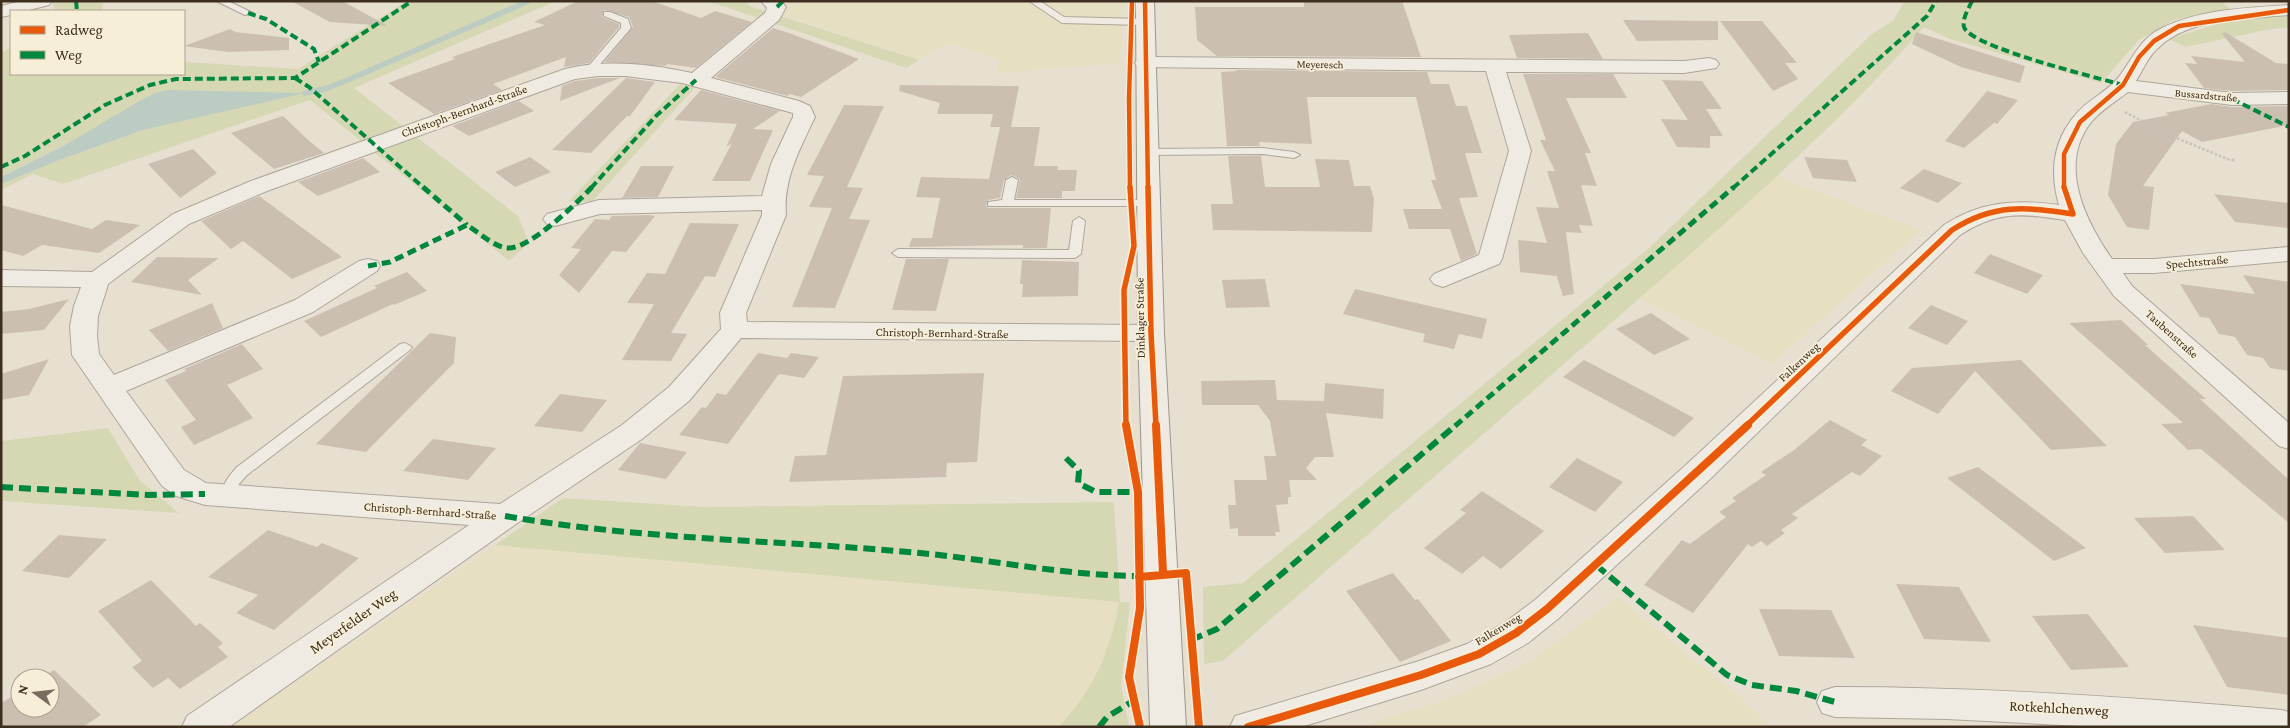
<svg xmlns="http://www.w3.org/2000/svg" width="2290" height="728" font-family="'Crimson Pro',serif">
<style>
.farmland{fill:#e6dfc2}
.green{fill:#d6d7b3}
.water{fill:#bcccc2}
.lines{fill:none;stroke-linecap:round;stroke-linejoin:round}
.stream{stroke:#bcccc2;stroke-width:5.5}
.building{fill:#cbbfb2}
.service-casing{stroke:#ada599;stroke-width:2}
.minor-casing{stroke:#ada599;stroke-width:2}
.secondary-casing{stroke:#9c958a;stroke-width:2}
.path{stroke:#c8c2b9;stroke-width:2.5;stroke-dasharray:2.5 2;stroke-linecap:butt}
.service{fill:#efebe3;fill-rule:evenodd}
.minor{fill:#efebe3;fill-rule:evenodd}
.secondary{fill:#efebe3;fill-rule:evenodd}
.quiet-far2{stroke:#00873e;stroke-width:4;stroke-dasharray:8 4;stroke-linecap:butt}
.quiet-far1{stroke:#00873e;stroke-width:5;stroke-dasharray:9 5;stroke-linecap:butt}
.quiet{stroke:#00873e;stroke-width:6;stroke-dasharray:12 6;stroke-linecap:butt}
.cycleway-far2-casing{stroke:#f7eed8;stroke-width:7}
.cycleway-far1-casing{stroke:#f7eed8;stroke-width:9}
.cycleway-casing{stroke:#f7eed8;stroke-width:11}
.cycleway-far2{stroke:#e8590c;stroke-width:4.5}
.cycleway-far1{stroke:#e8590c;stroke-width:5.5}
.cycleway{stroke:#e8590c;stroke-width:8}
.labels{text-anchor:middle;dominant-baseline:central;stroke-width:4;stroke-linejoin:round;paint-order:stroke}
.far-street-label{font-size:11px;fill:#3d2e20;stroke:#f7eed8}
.street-label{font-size:12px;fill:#3d2e20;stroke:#f7eed8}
.near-street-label{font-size:15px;fill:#3d2e20;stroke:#f7eed8}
</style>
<rect width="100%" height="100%" fill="#e7e0d1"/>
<!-- farmland -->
<path class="farmland" d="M790,1H1124L1120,63L997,74L999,59L948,44L919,60L782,15Z
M1777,176L1921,230L1772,364L1639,299Z
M495,545L1120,602L1103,665L1075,708L1059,727H230Z
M1618,597L1745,701L1770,727H1373L1372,722L1445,700L1526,663Z"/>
<!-- green -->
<path class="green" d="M51,1H103L102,11H56Z
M407,1H556L354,88L518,216L529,243L509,261L310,100L63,184L33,174L1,190V184L62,159L143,130L302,93H155L65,145L1,177V53L11,48V74H184V62L298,69Z
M708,1H747L749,6L919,60L906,68Z
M1904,1H2221L2230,9L2174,20L2139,40L2101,83L1950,39L1924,27C1829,135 1718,230 1610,324C1481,436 1352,548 1223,661L1204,664L1203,587L1243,583L1649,248L1871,35L1894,20Z
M2289,14V27L2266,30L2186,47L2168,39L2221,23Z
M680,84L695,87L592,202L569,201Z
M108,428L140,481L179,513L1,501V441Z
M563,498L704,507L1114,502L1120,602H1130L1121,686L1129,727H1059C1094,688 1110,653 1119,602L495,545Z"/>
<!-- water -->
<path class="water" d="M168,90L305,93L143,130L62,159L1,184V177L65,145L143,99L155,93Z"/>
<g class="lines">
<!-- stream -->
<path class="stream" d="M305,93L325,89L350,79L529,1"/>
</g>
<!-- building -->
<path class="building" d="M291,1H342L388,26L330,22Z
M578,1H652L701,18L715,11L752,22L696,68L667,64L666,66L604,62L633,27L629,17L604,10L602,17L619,24V27L589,63L564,67L566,57L493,84L502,90L434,114L388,83L455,59L452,57L545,25L534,22Z
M1304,1H1402L1421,57L1217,56L1197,40L1195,7H1304Z
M1623,20L1718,21V40L1637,41Z
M1720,21H1762L1797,63H1785L1798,79L1773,91Z
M773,28L789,33L859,59L801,97L789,94L788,96L715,77Z
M230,29L235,32L289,38V50L228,52L184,46Z
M1916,32L2025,66L2020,83L1961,67L1912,44Z
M2225,32L2276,63L2289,64V90L2232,91L2204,88L2185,63L2197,64L2191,56L2245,62L2222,34Z
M1588,33L1603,59L1517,58L1509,35Z
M1235,70L1427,72L1431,84H1449L1456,106H1467L1482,153H1465L1478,197L1459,198L1477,254L1461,261L1450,229H1409L1403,209H1442L1431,180H1436L1416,97H1307L1312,144L1259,142L1260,146H1227L1221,72L1237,71Z
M1523,74H1613L1627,98H1566L1591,153H1585L1597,186L1581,185L1593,226L1579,225L1582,233L1566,232L1574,294L1563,296L1556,274V276L1520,272L1518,240L1547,243L1536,207L1559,208L1547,171H1555L1540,140H1546Z
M598,78H620L560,101L562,86L575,81Z
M626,78L655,82L630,116H627L591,153L552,150Z
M1662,80L1702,81L1722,109H1706L1723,136H1710V148L1677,147L1661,119L1688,120Z
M900,85L1019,86L1011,127H1040L1034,166H1058L1057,170H1077L1075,191H1062V198H1016L1020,179L1011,175L1004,180L1000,198L988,200L986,206L988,208H1051L1047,248H1023V245L909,247L912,238H932L940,198L916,197L921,177L989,179L1000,127H990L993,114H937L940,103L899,91Z
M701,90L780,111L753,129L773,130L750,181H712L732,143L726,147L737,124L674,120Z
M1987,91L2018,100L1997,124L1994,123L1964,148L1945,141Z
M519,101L534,111L469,136L452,126Z
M2211,104L2232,107L2289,106V125L2202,142L2182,131L2143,186L2154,187L2149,230L2127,227L2108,195L2116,144L2133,122L2169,115L2165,113Z
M844,105L884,106L847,187L863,188L849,219L870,220L835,308L792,307L832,208L809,207L824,176L807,175Z
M283,116L306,138L324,153L274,169L231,133Z
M193,149L217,173L180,198L148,164Z
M1228,156H1261L1265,187H1320L1315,159L1349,160L1354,186H1370L1374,199L1372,232L1213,230L1211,204H1233Z
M530,157L551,172L515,187L495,172Z
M1804,157L1847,160L1857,182L1813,178Z
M363,158L380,172L318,196L298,182Z
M641,166H674L658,197L622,198Z
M1924,169L1962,183L1938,203L1900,188Z
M2214,194L2289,203V228L2235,222Z
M259,196L342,257L292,279L243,241L231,249L201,221Z
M1,205L92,229L106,220L140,225L99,253L42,245L23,256L1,250Z
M648,215L655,216L626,252L612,251L579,293L559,275L581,249L571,248L595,219L609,220L612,216Z
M690,223L739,224L715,277L705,276L671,333L687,334L671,361L622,360L654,304L627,303L647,273L665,274Z
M1990,254L2043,275L2027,294L1974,273Z
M157,257L219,258L188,280L202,295L131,282Z
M906,259H949L936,311L892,310Z
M1022,260L1079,262L1078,296L1022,297L1023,284H1020Z
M407,272L427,291L394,305L393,304L321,337L304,321L377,288L374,286Z
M2243,275L2289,282V371L2270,368L2263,358L2247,355L2235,337L2219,334L2209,318L2200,317L2180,284L2255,294Z
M1265,279L1270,307L1226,308L1222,280Z
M1355,289L1487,319L1482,339L1459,334L1454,349L1423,342L1425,334L1343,314Z
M69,299L44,330L1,334V312L29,309Z
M212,303L223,328L168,351L149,330Z
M1931,305L1968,321L1947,345L1908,328Z
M1651,313L1690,339L1654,355L1616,329Z
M2121,320L2148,345H2145L2206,399H2200L2289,480V523L2201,449L2188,450L2161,424L2183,423L2069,323Z
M430,333L456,337L454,363L366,452L316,444Z
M242,344L263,369L227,385L253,418L194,445L181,427L196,420L165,380L186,371L184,369Z
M758,353L787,358L791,353L819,357L804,378L779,374L728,444L679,435L702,407L706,408L717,393L726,395Z
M49,359L29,395L1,400V374Z
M1584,360L1655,397L1694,418L1674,437L1563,377Z
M2021,360L2107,446L2051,450L1975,371L1938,414L1891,391L1912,368Z
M984,373L977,462L947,463L946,477L789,482L795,456L826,455L843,376Z
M1275,380L1277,400L1324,401L1325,383L1384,389L1383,419L1326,413L1334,457H1315L1306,468L1317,480H1289L1291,497H1288V504L1276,505L1280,532H1275L1276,536H1238V528L1230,529L1228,505H1236L1234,480H1267L1264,456H1276L1270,421L1258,405H1202L1201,381Z
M560,394L607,400L582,432L534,426Z
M1830,420L1867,440L1861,445L1882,456L1860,476L1852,472L1792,514L1798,518L1781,530L1785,533L1767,546L1761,541L1752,547L1748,544L1693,613L1644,585L1682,540L1690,544L1726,517L1719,512L1736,501L1732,498L1766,475L1761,472L1794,450Z
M433,439L496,448L468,480L403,471Z
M640,443L687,452L666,479L618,470Z
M1577,458L1623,482L1595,512L1549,487Z
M1978,467L2086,548L2054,561L1947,478Z
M1482,491L1544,531L1501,569L1483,556L1462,574L1424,548L1466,513L1460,510Z
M2193,516L2225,550L2165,553L2134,518Z
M268,530L317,547L322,543L359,558L274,630L236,613L258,595L208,577Z
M59,535L107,539L69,578L22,571Z
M1393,573L1415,600L1418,599L1451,641L1400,662L1346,591Z
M151,580L196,626L200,623L223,643L218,647L228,657L180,689L168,678L153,688L132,667L142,661L98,611Z
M1896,584L1959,587L1991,642L1924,639Z
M1759,609L1831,610L1855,658L1779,656Z
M2088,614L2129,667L2071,670L2032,616Z
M2193,625L2289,638V695L2227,687Z
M54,670L101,715L83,727H1V703L20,692V708H50V678H41Z"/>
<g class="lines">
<!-- service casing -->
<g class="service-casing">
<path id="service" d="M216,1H228L253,13L245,15Z
M1029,1H1040L1064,17L1144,19L1149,22L1144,25L1062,23Z
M604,12H610L628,19L631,28L595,70L592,71L587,68L621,28V23L604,16Z
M1263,148L1294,152L1300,155L1294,158L1263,154L1146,155L1141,152L1146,149Z
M1012,177L1018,180L1014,200H1149L1155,203L1149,206H988V202L1002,200L1006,180Z
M1079,217L1085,221L1081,254L1075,258L898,257L892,253L898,249L1069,250L1073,221Z
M405,343L412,347L410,350L247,475L239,484L235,500H225C218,488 229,476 237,467L400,344Z"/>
</g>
<!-- minor casing -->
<g class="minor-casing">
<path id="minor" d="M21,1H52L49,5L25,11H11V15L1,17V6Z
M761,1H781L786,7L779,20L711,78L799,101L810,106L815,117C800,149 783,179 786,215L746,313L747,322L1151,325L1160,327L1164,333L1160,339L1151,341L741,338L689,401L642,439L516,524L229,727H182L187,716L469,525L205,505L176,496L162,486L72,355L70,326L74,306L81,287L1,286V270L92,272L173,214L251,181L565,69C606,59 651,64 692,73L765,13L767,8ZM598,76H625L682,83L793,113V117L771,164L762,196L599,200L547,214L543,219L547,224L555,226L600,214L762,210V215L720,313L721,329L669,387L622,425L500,504L206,483L184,470L126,391L313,312L377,271L380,266L377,261L368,259L359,261L295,300L114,375L99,354L97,336L98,316L107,288L108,284L189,224L267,191L575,79Z
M2289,5V15C2247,19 2189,17 2157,49C2148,57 2143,70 2136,81L2232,93L2289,92V104L2232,105L2128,92C2116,101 2102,110 2092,121C2057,164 2085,220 2112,259H2154L2289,247V261L2154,273H2123L2132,286L2289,423V449L2279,446L2114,296L2083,253L2065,220C2023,213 1997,211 1960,235L1709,480L1559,618L1528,643L1491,664L1421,690L1301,727H1230L1235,716L1419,661L1467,644L1504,623L1535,600L1687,464L1944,225C1980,201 2017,199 2059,205C2048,167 2055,132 2085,105C2096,96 2109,89 2118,78C2133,59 2139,39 2162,28C2201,9 2247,8 2289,5Z
M1145,57L1684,61L1709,58L1716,60L1719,64L1716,68L1684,73L1506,72L1531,151L1502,259L1499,264L1443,287L1434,284L1430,279L1434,274L1479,255L1509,151L1486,71L1138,67L1135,63L1138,59Z
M1835,687C1985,687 2133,697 2282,710L2289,712V727H2101L1947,719L1835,717L1822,713L1817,702L1822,691Z"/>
</g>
<!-- secondary casing -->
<g class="secondary-casing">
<path id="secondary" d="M1136,1H1154L1164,333L1186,727H1150L1138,333Z"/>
</g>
<!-- path -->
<path class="path" d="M2125,112L2174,137L2230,160H2236"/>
<!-- service -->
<use href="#service" class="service"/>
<!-- minor -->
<use href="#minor" class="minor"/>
<!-- secondary -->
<use href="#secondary" class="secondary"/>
<!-- quiet-far2 -->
<path class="quiet-far2" d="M76,1L77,11
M1972,1C1969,8 1962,18 1964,27C1970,47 2099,78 2123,85
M777,7L783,1
M248,13L266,19L314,49L319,62
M295,78L309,87L424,188
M2232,99L2289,127
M1,167L25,156L105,105L150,85L176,79L295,78L412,1
M591,188L656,116L696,80
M1733,188L1927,16L1936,1"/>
<!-- quiet-far1 -->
<path class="quiet-far1" d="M423,187L467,225
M368,266L390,262L467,225C478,232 494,247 508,248C530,249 577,203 592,187
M1455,426L1734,187"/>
<!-- quiet -->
<path class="quiet" d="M1066,458L1079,471L1078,483L1096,492H1138
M1,487L148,495L205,494
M505,516C642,540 781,540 920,553C994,560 1067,576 1142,576
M1596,565L1727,675L1752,685L1796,691L1835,702
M1191,640L1217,629L1456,425
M1099,727L1107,717L1133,701"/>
<!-- cycleway-far2 casing -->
<g class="cycleway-far2-casing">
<path id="cycleway-far2" d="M1145,1L1148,188
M1130,188L1129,98L1132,1
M2064,188V154L2080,122L2123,85L2139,57L2154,41L2179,26L2289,10"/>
</g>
<!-- cycleway-far1 casing -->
<g class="cycleway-far1-casing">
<path id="cycleway-far1" d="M1148,187L1151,333L1156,426
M1126,426L1124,290L1134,246L1130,187
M1746,426L1952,230C1994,203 2026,207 2073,214L2064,187"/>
</g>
<!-- cycleway casing -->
<g class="cycleway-casing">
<path id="cycleway" d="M1126,425L1138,492L1140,608L1129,677L1140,727
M1156,425L1163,573
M1139,577L1186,573L1199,727
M1248,727L1421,675L1479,654L1516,633L1547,609L1748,425"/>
</g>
<!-- cycleway-far2 -->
<use href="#cycleway-far2" class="cycleway-far2"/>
<!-- cycleway-far1 -->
<use href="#cycleway-far1" class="cycleway-far1"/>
<!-- cycleway -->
<use href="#cycleway" class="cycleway"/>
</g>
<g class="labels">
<!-- far-street labels -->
<g class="far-street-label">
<text transform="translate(1320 64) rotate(1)">Meyeresch</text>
<text transform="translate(2206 95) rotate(5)">Bussardstraße</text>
</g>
<!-- street labels -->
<g class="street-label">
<text transform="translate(464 111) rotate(-20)">Christoph-Bernhard-Straße</text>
<text transform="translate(2197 262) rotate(-5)">Spechtstraße</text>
<text transform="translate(1140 318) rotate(-91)">Dinklager Straße</text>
<text transform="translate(942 333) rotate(1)">Christoph-Bernhard-Straße</text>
<text transform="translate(2172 334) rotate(42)">Taubenstraße</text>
<text transform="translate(1799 362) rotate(-43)">Falkenweg</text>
<text transform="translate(430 511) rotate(4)">Christoph-Bernhard-Straße</text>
<text transform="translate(1498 629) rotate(-31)">Falkenweg</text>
</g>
<!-- near-street labels -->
<g class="near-street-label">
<text transform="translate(353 621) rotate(-35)">Meyerfelder Weg</text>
<text transform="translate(2059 708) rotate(3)">Rotkehlchenweg</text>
</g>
</g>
<!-- border -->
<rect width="2290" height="728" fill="none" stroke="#3d2e20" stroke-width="5"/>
<!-- legend -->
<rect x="10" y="10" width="175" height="65" fill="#f7eed8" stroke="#ada18e"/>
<rect x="20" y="26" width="25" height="8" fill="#e8590c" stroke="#ada18e"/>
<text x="55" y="35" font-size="15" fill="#3d2e20">Radweg</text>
<rect x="20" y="51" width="25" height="8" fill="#00873e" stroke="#ada18e"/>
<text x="55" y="60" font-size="15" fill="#3d2e20">Weg</text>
<!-- north arrow -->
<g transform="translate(35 693) rotate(285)"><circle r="24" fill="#f7eed8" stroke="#ada18e"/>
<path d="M0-4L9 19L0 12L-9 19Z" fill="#786c5e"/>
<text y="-8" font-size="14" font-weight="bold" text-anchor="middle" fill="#3d2e20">N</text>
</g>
</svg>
